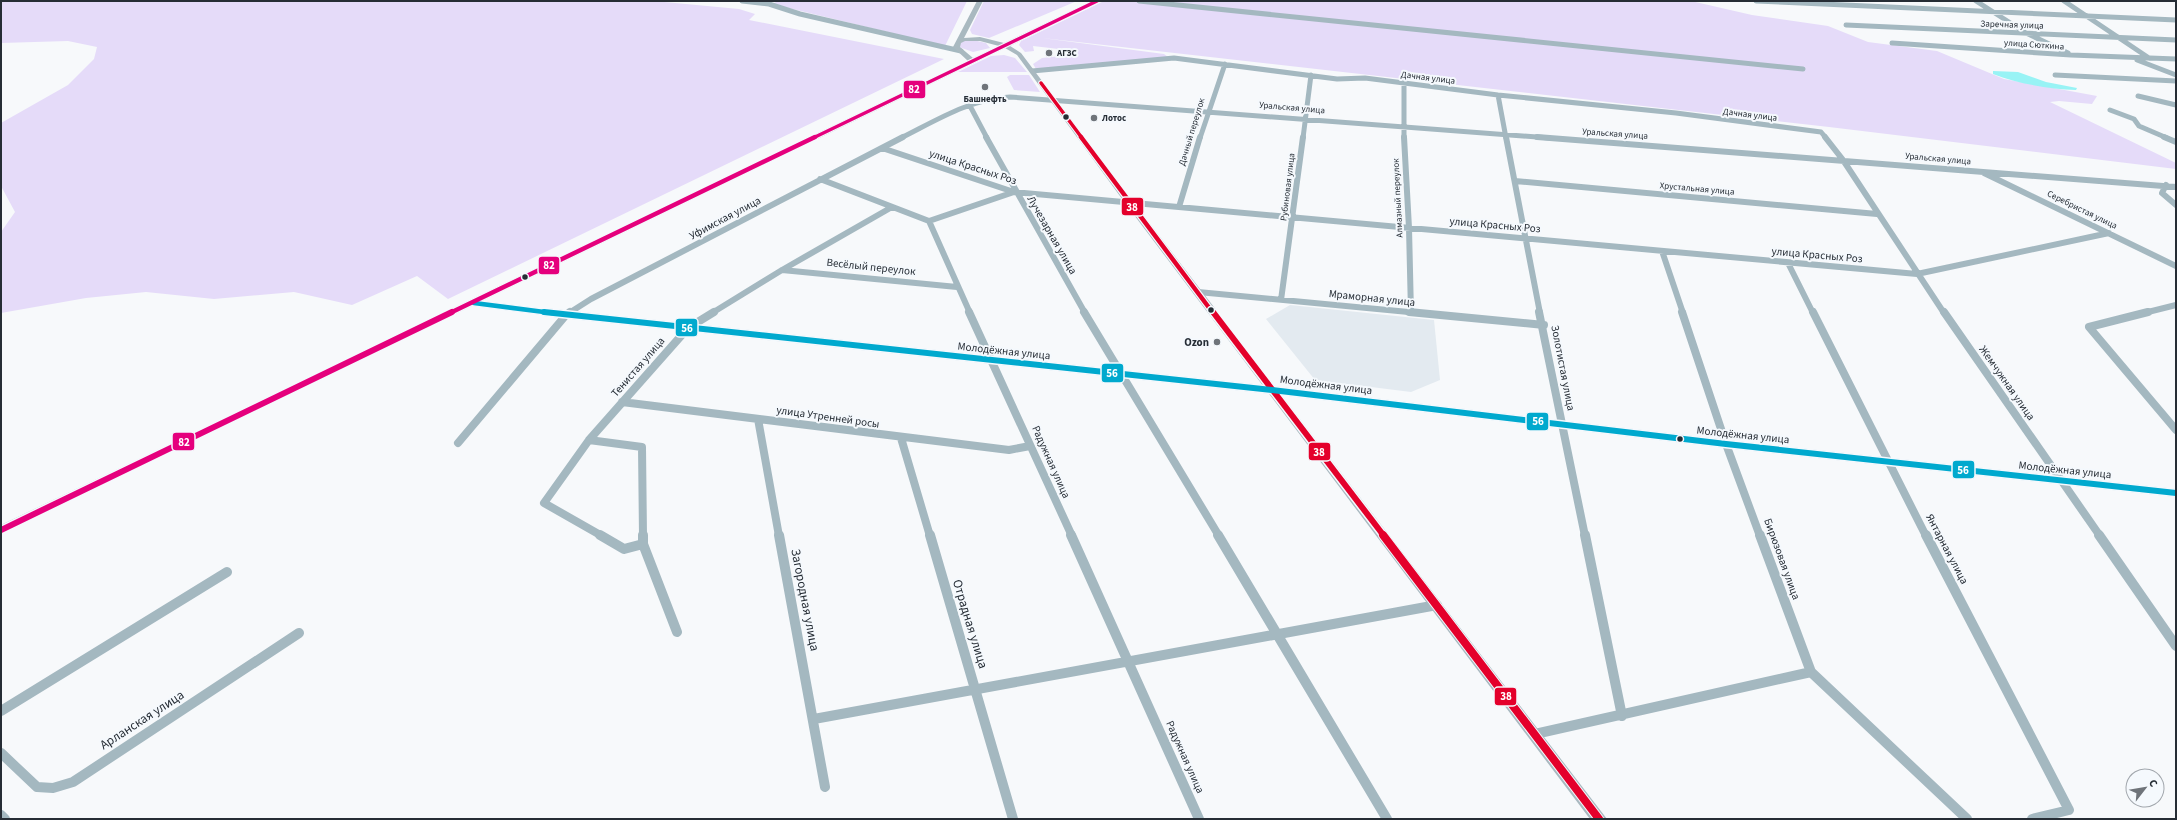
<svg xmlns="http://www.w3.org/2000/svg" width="2177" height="820" font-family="'Source Sans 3',sans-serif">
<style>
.built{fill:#e3eaf0}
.green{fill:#e5dbf9}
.water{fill:#98f3f5}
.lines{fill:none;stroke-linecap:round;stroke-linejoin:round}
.minor-far3{stroke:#a4b8c0;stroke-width:5}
.minor-far2{stroke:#a4b8c0;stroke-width:6}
.minor-far1{stroke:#a4b8c0;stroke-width:8}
.minor{stroke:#a4b8c0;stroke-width:10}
.major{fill:#a9b9c0;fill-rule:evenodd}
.bus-1-far3-casing{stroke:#f5f9fd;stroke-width:5.5}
.bus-1-far2-casing{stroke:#f5f9fd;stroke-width:7}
.bus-1-far1-casing{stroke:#f5f9fd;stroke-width:9}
.bus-1-casing{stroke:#f5f9fd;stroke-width:10}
.bus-2-far1-casing{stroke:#f5f9fd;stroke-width:7}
.bus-2-casing{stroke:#f5f9fd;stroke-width:9}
.bus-3-far2-casing{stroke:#f5f9fd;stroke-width:5.5}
.bus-3-far1-casing{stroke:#f5f9fd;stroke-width:7}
.bus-3-casing{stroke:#f5f9fd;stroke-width:9}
.bus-1-far3{stroke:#e4002b;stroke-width:3.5}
.bus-1-far2{stroke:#e4002b;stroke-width:4.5}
.bus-1-far1{stroke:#e4002b;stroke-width:6}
.bus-1{stroke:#e4002b;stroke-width:8}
.bus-2-far1{stroke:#00a9ce;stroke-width:4.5}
.bus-2{stroke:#00a9ce;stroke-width:6}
.bus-3-far2{stroke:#e5007d;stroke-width:3.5}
.bus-3-far1{stroke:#e5007d;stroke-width:4.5}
.bus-3{stroke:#e5007d;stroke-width:6}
.poi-dot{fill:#6f747a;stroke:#f5f9fd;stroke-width:1.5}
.bus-dot{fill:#262d35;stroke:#f5f9fd;stroke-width:1.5}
.labels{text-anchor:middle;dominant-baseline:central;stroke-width:4;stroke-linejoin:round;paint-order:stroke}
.far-street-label{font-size:9px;fill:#262d35;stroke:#f5f9fd}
.far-poi-label{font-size:9px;font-weight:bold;fill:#262d35;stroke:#f5f9fd;text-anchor:start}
.street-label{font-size:11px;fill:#262d35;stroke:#f5f9fd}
.poi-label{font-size:11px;font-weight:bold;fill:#262d35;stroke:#f5f9fd;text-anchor:end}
.near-street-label{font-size:13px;fill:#262d35;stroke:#f5f9fd}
.line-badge{stroke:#f5f9fd;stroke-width:1.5}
.badge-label{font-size:11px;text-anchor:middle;font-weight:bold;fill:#fff}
</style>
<rect width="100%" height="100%" fill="#f7f9fb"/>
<!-- built -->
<path class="built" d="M1290,305L1434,320L1440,380L1411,392L1315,380L1266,319Z"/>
<!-- green -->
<path class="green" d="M1,1H654L739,9L755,14L749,20L944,59L448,299L417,276L352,305L294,292L214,299L146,292L86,298L1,313V232L15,212L1,186V123L68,85L94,59L97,47L68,41L1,43Z
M778,1H967L945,46L772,4Z
M984,1H1077L989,38L972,34L970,30Z
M1104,1H1691L1752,15L1828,26L1868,42L1937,51L2004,79L2097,96L2092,104L2059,101L2050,102L2176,163V169L1829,127L1042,38L1164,54L1168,57L1036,69L1033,64L1042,58L1071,55L1067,50L1033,46L1034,51L1025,52L1019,45L1021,41Z
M973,40L986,43L990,48L973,52L959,47L961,41Z
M1004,55L1015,58L1027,72H958L991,56Z
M1010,75H1029L1040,92L1014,90L1007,77Z"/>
<!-- water -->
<path class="water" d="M1993,71L2018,72L2046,82L2077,88L2076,90C2050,89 2018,84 1993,74Z"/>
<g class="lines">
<!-- minor-far3 -->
<path class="minor-far3" d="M742,1L769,4L800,14L961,51
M1139,1L1803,69
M1756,1L2176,20
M1976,1L2026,33L2068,53
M2064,1L2149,58
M1846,25L2176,40
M1892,43L2071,55L2176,59
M2137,60L2176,75
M1032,71L1174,58L1337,79L1365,78L1498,95L1676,113L1821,132L1826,138
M2055,75L2176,81
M1498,95L1506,138
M2138,96L2176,105
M969,104L987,138
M2110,110L2134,119L2139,126L2167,138
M901,138C937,120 970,99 1010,97L1550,138
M1200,138L1225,64
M1303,138L1311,75
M1404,138V82"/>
<!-- minor-far2 -->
<path class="minor-far2" d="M986,137L1085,313
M1404,137L1409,228L1411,313
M1506,137L1540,313
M1537,137L2176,187
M1825,137L1843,160L1944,313
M2164,137L2176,142
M882,148L1014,192L1917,274L2109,233
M1984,173L2176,266
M820,179L929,221L970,313
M1515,181L1877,214
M2166,185L2162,193L2176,205
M1179,207L1200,137
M929,221L1014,192
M1662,251L1683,313
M1788,263L1813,313
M782,270L957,287
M1198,292L1419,313
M1281,300L1303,137
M474,303L552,313
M569,313L591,299L903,137
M712,313L782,270L892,207
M2144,313L2176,305"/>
<!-- minor-far1 -->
<path class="minor-far1" d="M544,312L1272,390L1726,444L2176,493
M969,312L1072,536
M1084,312L1219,536
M1409,312L1544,325
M1539,312L1585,536
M1682,312L1726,444L1760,536
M1813,312L1926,536
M1944,312L2100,536
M2148,312L2089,327L2176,430
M622,402L1009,450L1030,446
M758,419L779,536
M901,438L930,536
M589,440L642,447L643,536
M458,443L566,315L570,312
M602,536L544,503L589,440L688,328L714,312"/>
<!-- minor -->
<path class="minor" d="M600,535L624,549L643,544
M643,535V544L677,632
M779,535L825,787
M930,535L1013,819
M1071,535L1199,819
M1218,535L1387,819
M1585,535L1622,716
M1760,535L1811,672L1967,819
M1926,535L2069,810L2032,819
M2099,535L2176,646
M1,711L227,572
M814,719L1437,605
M1535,734L1811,672
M1,753L37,787L53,788L73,782L299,633
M1,815L5,819"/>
<!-- major -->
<path class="major" d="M977,1H983L964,38L980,37L1004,43L1092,1H1100L1010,46L1021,53L1131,199L1607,819H1590L1125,203L1017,55L1005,48L1,534V525L968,61L953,47ZM965,41H980L999,46L973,58L960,47L961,43Z"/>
<!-- bus-1-far3 casing -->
<g class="bus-1-far3-casing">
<path id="bus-1-far3" d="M1041,83L1082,138"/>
</g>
<!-- bus-1-far2 casing -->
<g class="bus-1-far2-casing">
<path id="bus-1-far2" d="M1081,137L1213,313"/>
</g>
<!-- bus-1-far1 casing -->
<g class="bus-1-far1-casing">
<path id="bus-1-far1" d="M1213,312L1384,536"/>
</g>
<!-- bus-1 casing -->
<g class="bus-1-casing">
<path id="bus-1" d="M1383,535L1599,819"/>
</g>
<!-- bus-2-far1 casing -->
<g class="bus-2-far1-casing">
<path id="bus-2-far1" d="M474,303L552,313"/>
</g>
<!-- bus-2 casing -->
<g class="bus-2-casing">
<path id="bus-2" d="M544,312L1272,390L1726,444L2176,493"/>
</g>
<!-- bus-3-far2 casing -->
<g class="bus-3-far2-casing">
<path id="bus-3-far2" d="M813,138L1097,1"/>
</g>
<!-- bus-3-far1 casing -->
<g class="bus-3-far1-casing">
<path id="bus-3-far1" d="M450,313L815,137"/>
</g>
<!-- bus-3 casing -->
<g class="bus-3-casing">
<path id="bus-3" d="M1,530L452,312"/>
</g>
<!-- bus-1-far3 -->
<use href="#bus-1-far3" class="bus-1-far3"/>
<!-- bus-1-far2 -->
<use href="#bus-1-far2" class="bus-1-far2"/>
<!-- bus-1-far1 -->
<use href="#bus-1-far1" class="bus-1-far1"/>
<!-- bus-1 -->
<use href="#bus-1" class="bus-1"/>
<!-- bus-2-far1 -->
<use href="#bus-2-far1" class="bus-2-far1"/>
<!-- bus-2 -->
<use href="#bus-2" class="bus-2"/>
<!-- bus-3-far2 -->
<use href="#bus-3-far2" class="bus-3-far2"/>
<!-- bus-3-far1 -->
<use href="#bus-3-far1" class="bus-3-far1"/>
<!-- bus-3 -->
<use href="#bus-3" class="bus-3"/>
</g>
<!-- markers -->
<g class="poi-dot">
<circle cx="1049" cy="53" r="4"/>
<circle cx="985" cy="87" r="4"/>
<circle cx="1094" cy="118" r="4"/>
<circle cx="1217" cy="342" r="4"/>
</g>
<g class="bus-dot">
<circle cx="1066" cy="117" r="3.5"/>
<circle cx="525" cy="277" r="3.5"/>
<circle cx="1211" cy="310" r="3.5"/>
<circle cx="1680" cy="439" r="3.5"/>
</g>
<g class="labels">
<!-- far-street labels -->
<g class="far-street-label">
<text transform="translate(2012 25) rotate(2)">Заречная улица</text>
<text transform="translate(2034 45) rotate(4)">улица Сюткина</text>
<text transform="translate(1428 78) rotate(7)">Дачная улица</text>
<text transform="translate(1292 108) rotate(5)">Уральская улица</text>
<text transform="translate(1750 115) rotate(7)">Дачная улица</text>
<text transform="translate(1192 132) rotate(-73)">Дачный переулок</text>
<text transform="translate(1615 134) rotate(4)">Уральская улица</text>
<text transform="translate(1938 159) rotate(5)">Уральская улица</text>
<text transform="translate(1288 187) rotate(-83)">Рубиновая улица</text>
<text transform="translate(1697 189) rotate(5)">Хрустальная улица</text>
<text transform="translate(1398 198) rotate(-93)">Алмазный переулок</text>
<text transform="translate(2082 210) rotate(26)">Серебристая улица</text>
</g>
<!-- far-poi labels -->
<g class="far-poi-label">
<text x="1057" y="53">АГЗС</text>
<text x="985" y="99" text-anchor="middle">Башнефть</text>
<text x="1102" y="118">Лотос</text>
</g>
<!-- street labels -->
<g class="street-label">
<text transform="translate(973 167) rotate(18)">улица Красных Роз</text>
<text transform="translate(725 218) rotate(-28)">Уфимская улица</text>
<text transform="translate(1495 225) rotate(5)">улица Красных Роз</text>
<text transform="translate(1052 235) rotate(60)">Лучезарная улица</text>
<text transform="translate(1817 255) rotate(5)">улица Красных Роз</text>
<text transform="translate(871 267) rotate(6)">Весёлый переулок</text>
<text transform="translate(1372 298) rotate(6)">Мраморная улица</text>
<text transform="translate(1004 351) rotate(6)">Молодёжная улица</text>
<text transform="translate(638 367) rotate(-49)">Тенистая улица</text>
<text transform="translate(1563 368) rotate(79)">Золотистая улица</text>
<text transform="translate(2007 383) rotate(55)">Жемчужная улица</text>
<text transform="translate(1326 385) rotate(7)">Молодёжная улица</text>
<text transform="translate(828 417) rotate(8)">улица Утренней росы</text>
<text transform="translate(1743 435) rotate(6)">Молодёжная улица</text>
<text transform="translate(1051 462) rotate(66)">Радужная улица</text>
<text transform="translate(2065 470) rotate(6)">Молодёжная улица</text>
<text transform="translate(1947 549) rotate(62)">Янтарная улица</text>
<text transform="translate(1782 559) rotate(70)">Бирюзовая улица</text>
<text transform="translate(1185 757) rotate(66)">Радужная улица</text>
</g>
<!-- poi labels -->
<g class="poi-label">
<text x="1209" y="342">Ozon</text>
</g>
<!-- near-street labels -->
<g class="near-street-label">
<text transform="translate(805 600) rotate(79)">Загородная улица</text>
<text transform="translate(970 624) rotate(73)">Отрадная улица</text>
<text transform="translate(142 720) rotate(-33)">Арланская улица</text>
</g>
</g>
<g class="line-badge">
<rect x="903" y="80" width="23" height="19" rx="4" fill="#e5007d"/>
<rect x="1121" y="197" width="23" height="19" rx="4" fill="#e4002b"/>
<rect x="538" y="256" width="22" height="19" rx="4" fill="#e5007d"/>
<rect x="675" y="318" width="23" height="19" rx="4" fill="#00a9ce"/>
<rect x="1101" y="363" width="23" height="20" rx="4" fill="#00a9ce"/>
<rect x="1526" y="412" width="23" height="19" rx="4" fill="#00a9ce"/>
<rect x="172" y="432" width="23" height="19" rx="4" fill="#e5007d"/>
<rect x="1308" y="442" width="23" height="19" rx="4" fill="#e4002b"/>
<rect x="1952" y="460" width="23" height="19" rx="4" fill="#00a9ce"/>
<rect x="1494" y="687" width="23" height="19" rx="4" fill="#e4002b"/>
</g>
<g class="badge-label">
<text x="914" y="93">82</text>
<text x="1132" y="211">38</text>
<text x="549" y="269">82</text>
<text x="687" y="332">56</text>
<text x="1112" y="377">56</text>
<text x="1538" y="425">56</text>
<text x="184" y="446">82</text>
<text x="1319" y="456">38</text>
<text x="1963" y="474">56</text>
<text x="1506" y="700">38</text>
</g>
<!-- border -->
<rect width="2177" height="820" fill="none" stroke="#262d35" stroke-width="4"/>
<!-- north arrow -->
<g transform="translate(2145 788) rotate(59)"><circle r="19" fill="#f5f9fd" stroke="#a2a7ad"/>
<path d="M0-3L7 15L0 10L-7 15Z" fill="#6f747a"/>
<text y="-6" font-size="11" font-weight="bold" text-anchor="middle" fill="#262d35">С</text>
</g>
</svg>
